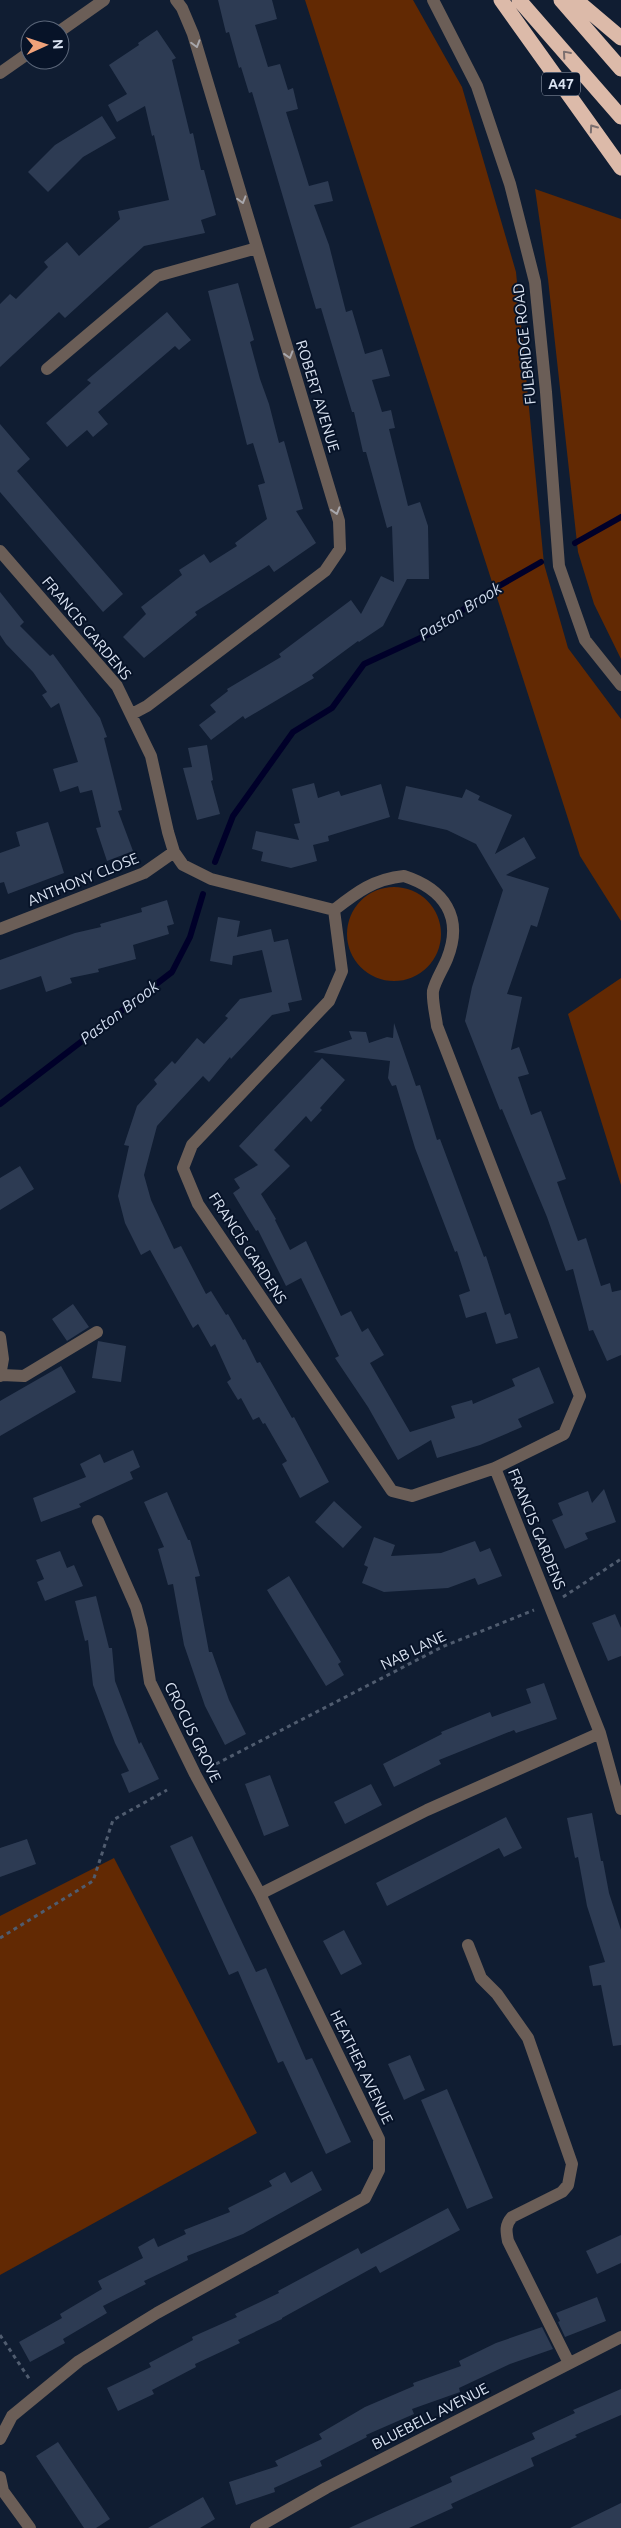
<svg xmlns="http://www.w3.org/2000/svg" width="621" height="2528" font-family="Ubuntu,sans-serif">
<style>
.green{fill:#622903}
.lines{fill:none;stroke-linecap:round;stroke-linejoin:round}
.stream{stroke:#000029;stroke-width:6}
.building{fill:#2d3b53}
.path{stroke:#505c6f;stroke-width:3;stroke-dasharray:4 4;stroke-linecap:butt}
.minor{stroke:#6b5e57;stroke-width:12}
.highway{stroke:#dcbaa9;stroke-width:15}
.oneway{stroke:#a8a7ac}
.oneway2{stroke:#7c6f6f}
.labels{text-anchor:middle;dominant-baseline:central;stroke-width:4;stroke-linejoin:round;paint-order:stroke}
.shield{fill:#071328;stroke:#9ba5b5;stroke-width:1}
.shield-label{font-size:14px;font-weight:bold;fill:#dae3f2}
.street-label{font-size:15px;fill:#dae3f2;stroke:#071328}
.water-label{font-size:16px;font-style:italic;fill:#d1dcef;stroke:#071328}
</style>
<rect width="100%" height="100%" fill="#101d32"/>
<!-- green -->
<path class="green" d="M305,0H413L462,87L516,272L544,564L568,648L621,719V921L580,856Z
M535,189L621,219V659L594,604L578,552L548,279Z
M347 934a47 47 0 1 1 94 0a47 47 0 1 1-94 0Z
M621,978V1185L568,1014Z
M114,1858L257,2133L0,2275V1916Z"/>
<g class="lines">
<!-- stream -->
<path class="stream" d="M575,543L621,517
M215,862L233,816L293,732L332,708L364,664L429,634L485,594L541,562
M0,1104L172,972L190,937L203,894"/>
</g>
<!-- building -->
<path class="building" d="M218,0H272L277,19L255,25L268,67L280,64L288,90L293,88L298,109L286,112L309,186L328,181L333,201L314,205L329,245L346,312L352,310L365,354L382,349L390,376L372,380L382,412L391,410L395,428L389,429L408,506L420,502L428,526L429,579H407L383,626L359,642L358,641L312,675L314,678L245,719L243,716L211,740L199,725L216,712L210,705L228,691L227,689L281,657L279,654L351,600L361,614L381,576L394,582L392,526L387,528L366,452H363L354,412H352L321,308L316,309L252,92L249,93L241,67L239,68L229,32L226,33Z
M157,30L176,58L172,60L190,134L193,133L201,170H204L216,215L201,220L205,233L144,246L65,318L59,312L0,367V304L10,294L16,299L48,267L44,262L67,242L79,256L120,219L118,211L169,200L154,135L152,136L145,106L117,122L108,105L127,94L109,65L139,45L138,43Z
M102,116L116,138L83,157L48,192L28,172L55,145Z
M238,283L254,340L250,342L260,379L269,404L279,443L284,441L303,509L296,511L316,543L274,572L269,565L195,612L197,615L144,658L123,637L146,614L141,607L182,575L179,570L204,554L210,563L237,546L235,543L267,519L258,485L265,483L253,443L247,445L208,291Z
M167,312L191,340L179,350L175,346L98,412L108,424L93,437L87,430L67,447L46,423L91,383L87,380Z
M0,424L30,459L17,471L123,594L103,612L0,492Z
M0,592L24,622L20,626L50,656L53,654L100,718L107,737L104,738L122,810L118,811L133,851L107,861L96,828L101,827L92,790L80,793L78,786L60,792L53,769L78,762L59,703L51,708L42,695L47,692L33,672L6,644L0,635Z
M207,745L213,780L211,781L220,814L197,820L183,768L192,767L188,748Z
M314,783L318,798L339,791L341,796L381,784L390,817L328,836L329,841L313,845L317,861L291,868L261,861L263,852L252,849L256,831L299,840L294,824L300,823L292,789Z
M406,786L462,798L466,789L480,796L478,800L512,815L495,854L524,837L536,858L506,875L549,888L537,927L531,925L507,994L522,997L511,1050L519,1047L529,1074L518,1077L531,1115L541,1111L566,1179L557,1182L578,1241L586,1238L601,1286L610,1283L612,1292L621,1290V1355L607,1361L593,1330L589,1331L573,1269L566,1271L547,1217L502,1109L500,1110L465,1021L472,987L503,890L476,844L447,830L398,819Z
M48,822L64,873L8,894L4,882L0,883V853L20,846L16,832Z
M167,900L174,924L167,926L169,934L133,945L136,959L98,969L99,972L70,978L72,983L46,992L41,976L0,990V960L75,933L101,927L100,924L142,912L141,908Z
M218,917L240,921L237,937L271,929L274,942L288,939L302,1000L288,1003L290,1011L272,1015L231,1059L230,1057L209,1082L203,1076L176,1105L157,1126L144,1175L151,1200L174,1249L181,1246L206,1294L211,1291L226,1315L228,1314L243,1340L245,1339L257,1363L260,1362L292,1418L294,1417L329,1482L300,1498L282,1464L287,1461L265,1423L263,1424L259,1417L253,1420L241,1398L238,1400L227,1382L231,1379L215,1344L211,1347L198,1324L193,1328L150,1250L141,1255L125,1223L118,1196L129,1146L124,1145L137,1106L157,1084L154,1080L172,1061L175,1064L197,1038L204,1044L228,1018L225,1016L240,999L272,992L262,950L233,956L232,965L210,961Z
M394,1023L416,1086L420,1085L437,1140L440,1139L484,1257L486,1256L505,1315L510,1313L518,1338L496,1344L486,1312L466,1318L459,1295L470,1291L457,1251L455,1252L415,1148L396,1085L392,1086L388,1078L390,1061L313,1052L352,1039L349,1031L366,1032L369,1043L387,1037L393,1038Z
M322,1058L345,1080L320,1108L322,1110L311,1122L306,1116L274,1150L290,1166L261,1194L276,1219L275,1220L290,1250L306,1241L341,1316L351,1311L362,1332L368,1328L384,1355L370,1363L410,1432L455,1418L451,1406L472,1400L473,1404L515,1386L512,1379L539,1367L554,1403L518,1419L522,1427L480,1445L437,1458L431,1440L398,1460L368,1407L335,1358L339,1356L301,1278L286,1286L258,1230L256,1231L233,1193L240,1188L234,1179L258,1165L239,1146Z
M20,1166L34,1189L0,1210V1178Z
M73,1304L89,1327L67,1341L52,1319Z
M98,1341L126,1346L121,1382L92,1378Z
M61,1366L76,1392L0,1436V1401Z
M133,1450L140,1467L130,1472L133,1479L79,1504L81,1507L41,1522L33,1498L86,1477L80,1464L100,1454L104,1463Z
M604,1489L616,1522L585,1533L588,1539L565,1549L552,1520L563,1515L558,1503L588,1491L592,1503Z
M167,1492L188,1540H190L200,1576L195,1577L209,1652H212L229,1700L246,1734L225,1745L205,1706L184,1645L173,1584L168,1585L158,1549L164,1547L144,1502Z
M334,1501L362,1527L343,1548L315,1522Z
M374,1537L395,1545L391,1556L441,1553L475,1541L480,1552L490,1548L502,1576L478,1585L475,1578L448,1588L384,1592L362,1583L368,1567L364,1565Z
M60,1551L67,1568L74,1565L83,1586L45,1601L37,1582L44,1579L36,1560Z
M289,1576L341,1662L338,1664L344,1675L326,1686L267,1590Z
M96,1596L109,1648H112L115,1681L139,1744L141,1742L159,1779L129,1793L121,1774L129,1771L115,1743L93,1685L88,1640L85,1641L75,1601Z
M615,1614L621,1628V1656L608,1661L592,1623Z
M544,1683L557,1719L516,1733L514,1730L439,1760L441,1764L394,1787L383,1764L442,1734L441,1732L490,1712L492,1717L531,1703L526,1689Z
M270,1775L289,1826L264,1836L245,1784Z
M371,1784L382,1805L345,1824L334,1802Z
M592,1813L601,1861H603L609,1893L621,1930V2045L613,2046L601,1985L593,1986L589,1966L605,1962L587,1906L578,1857L575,1858L567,1818Z
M506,1817L522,1848L504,1857L499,1848L387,1906L376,1883Z
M192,1836L256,1972L266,1968L306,2060L312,2058L351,2142L326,2154L283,2061L278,2063L238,1971L229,1975L170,1846Z
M27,1839L36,1864L0,1877V1848Z
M344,1930L362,1964L341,1975L323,1941Z
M410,2055L425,2090L404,2100L388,2064Z
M447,2089L493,2198L467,2209L421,2100Z
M312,2171L322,2190L243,2234L187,2256L188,2260L144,2281L146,2284L103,2306L107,2313L63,2339L65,2343L30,2362L19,2342L62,2318L60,2314L102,2289L98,2281L143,2258L138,2247L154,2238L158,2247L186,2234L184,2230L230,2212L228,2208L272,2186L269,2181L285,2172L291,2183Z
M448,2208L460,2230L380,2273L376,2266L282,2318V2319L238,2340L240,2343L195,2364L196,2367L152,2390L154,2394L118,2411L107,2388L151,2367L149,2363L193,2340L192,2337L237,2317L235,2314L279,2293L278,2291L358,2248L361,2254Z
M621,2235V2263L597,2274L586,2251Z
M597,2297L606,2321L565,2337L558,2322L560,2321L556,2313Z
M542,2327L553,2349L510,2364L459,2388L460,2392L412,2409L414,2414L366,2435L367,2437L320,2461L322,2466L274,2488L275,2492L236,2505L229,2482L278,2466L275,2461L322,2439L319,2434L365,2407L414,2386L413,2383L461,2366L459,2361L496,2343Z
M621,2389V2415L575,2435L577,2437L531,2458L534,2466L451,2504L453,2508L409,2528H349L452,2482L450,2477L535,2439L532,2433L575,2413L573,2410Z
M58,2442L110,2519L96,2528H84L36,2456Z
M203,2497L215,2519L200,2528H148Z
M621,2503V2528H570Z"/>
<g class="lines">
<!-- path -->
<path class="path" d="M563,1597L621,1559
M216,1764L442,1647L534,1610
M0,1938L93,1881L113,1820L167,1790
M0,2335L30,2380"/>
<!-- minor -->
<path class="minor" d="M433,0L477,86L510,184L535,282L546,392L559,566L585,640L621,685
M60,31L104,0
M0,73L30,52
M47,369L157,276L257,248
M0,551L117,686L151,756L168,832L174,852L183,865L211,879L334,910
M132,714L147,706L325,571L340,549L339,521L193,34L182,8L176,0
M404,876C444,889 464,917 447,959C443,969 435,981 433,991C432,1002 436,1016 437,1026L580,1396L564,1434L495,1468L412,1496L392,1491L198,1204L183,1168L192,1145L329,1001L342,971L334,910C357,892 374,879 404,876Z
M0,929L144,873L174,852
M0,1337L3,1359L0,1376
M2,1375L24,1376L97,1332
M495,1468L600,1733L621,1809
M98,1521L136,1607L142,1629L150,1682L195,1774L260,1894
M468,1945L481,1978L497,1994L528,2038L572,2164L568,2185L562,2192L512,2217C505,2225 506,2231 508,2241L569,2363
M0,2439L12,2416L79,2361L157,2313L365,2198L379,2170V2139L260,1894L427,1810L600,1733
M0,2477L3,2491L30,2528
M256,2528L326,2488L621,2337"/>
<!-- highway -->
<path class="highway" d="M501,0L621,168
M519,0L621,117
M561,0L621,69
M576,0L621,38"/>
</g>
<!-- one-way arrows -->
<defs><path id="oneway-chevron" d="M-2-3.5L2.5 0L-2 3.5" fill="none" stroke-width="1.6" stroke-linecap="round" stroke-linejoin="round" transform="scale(1.25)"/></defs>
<g class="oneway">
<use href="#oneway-chevron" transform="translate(196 44) rotate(74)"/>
<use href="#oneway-chevron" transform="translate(242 200) rotate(74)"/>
<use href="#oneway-chevron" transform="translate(289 355) rotate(73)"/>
<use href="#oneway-chevron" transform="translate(336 511) rotate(73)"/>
</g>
<g class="oneway2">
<use href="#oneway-chevron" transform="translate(566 54) rotate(-131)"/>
<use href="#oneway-chevron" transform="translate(593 128) rotate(-125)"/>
</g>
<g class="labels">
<!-- shield labels -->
<rect class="shield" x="542" y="72.5" width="38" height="23" rx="4"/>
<g class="shield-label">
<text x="561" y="84">A47</text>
</g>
<!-- street labels -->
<g class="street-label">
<text transform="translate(524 344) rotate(-96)">FULBRIDGE ROAD</text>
<text transform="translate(318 396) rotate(73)">ROBERT AVENUE</text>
<text transform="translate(87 628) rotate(50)">FRANCIS GARDENS</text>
<text transform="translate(83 879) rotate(-22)">ANTHONY CLOSE</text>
<text transform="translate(248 1248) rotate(57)">FRANCIS GARDENS</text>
<text transform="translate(537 1529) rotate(68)">FRANCIS GARDENS</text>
<text transform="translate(413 1650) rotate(-26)">NAB LANE</text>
<text transform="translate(193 1732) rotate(64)">CROCUS GROVE</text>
<text transform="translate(362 2067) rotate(64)">HEATHER AVENUE</text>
<text transform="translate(430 2416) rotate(-27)">BLUEBELL AVENUE</text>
</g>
<!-- water labels -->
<g class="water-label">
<text transform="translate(460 611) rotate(-32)">Paston Brook</text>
<text transform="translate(119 1012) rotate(-37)">Paston Brook</text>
</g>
</g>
<!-- north arrow -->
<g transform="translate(45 45) rotate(87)"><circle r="24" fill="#071328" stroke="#5b6679"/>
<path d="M0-4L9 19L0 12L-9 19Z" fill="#f0a27a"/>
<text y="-8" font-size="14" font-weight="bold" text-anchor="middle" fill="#dae3f2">N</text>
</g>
</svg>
